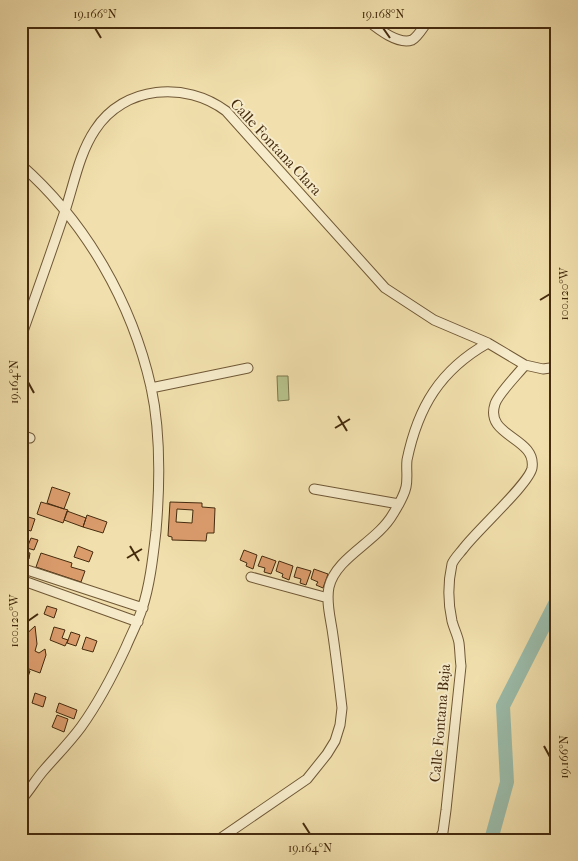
<svg xmlns="http://www.w3.org/2000/svg" width="578" height="861" font-family="'IM FELL French Canon',serif">
<style>
.green{fill:#b7c38c;stroke:#7e774d}
.lines{fill:none;stroke-linecap:round;stroke-linejoin:round}
.river{stroke:#9bbdac;stroke-width:14}
.building{fill:#db9c6c;stroke:#452b0e;fill-rule:evenodd}
.street-casing{stroke:#705836;stroke-width:11}
.secondary-casing{stroke:#452b0e;stroke-width:15}
.street{stroke:#f6ebca;stroke-width:9}
.secondary{stroke:#f6ebca;stroke-width:12}
.ticks{fill:none;stroke:#452b0e;stroke-width:2}
.labels{text-anchor:middle;dominant-baseline:central;stroke-width:4;stroke-linejoin:round;paint-order:stroke}
.street-label{font-size:15px;fill:#452b0e;stroke:#f6ebca}
.neatline{fill:none;stroke:#452b0e;stroke-width:2}
.ticks-label{font-size:12px;text-anchor:middle;fill:#452b0e}
</style>
<rect width="100%" height="100%" fill="#f1e0ad"/>
<filter id="stains"><feTurbulence type="fractalNoise" baseFrequency=".004" numOctaves="4"/><feColorMatrix values="0 0 0 0 .2 0 0 0 0 .09 0 0 0 0 .02 0 0 0 .5 -.17"/></filter>
<radialGradient id="worn" r=".72"><stop offset=".6" stop-color="#630" stop-opacity="0"/><stop offset="1" stop-color="#630" stop-opacity=".3"/></radialGradient>
<!-- green -->
<path class="green" d="M277,376H288L289,400L278,401Z"/>
<g class="lines">
<!-- river -->
<path class="river" d="M491,840L507,782L503,706L557,600"/>
</g>
<!-- building -->
<path class="building" d="M21,95L28,98L26,104L21,103Z
M52,487L70,493L64,509L47,503Z
M41,502L68,510L63,523L37,514Z
M170,502L202,503V507L215,508L214,533H207L206,541L172,540V537L168,536ZM177,509L193,510L192,523L176,522Z
M67,511L86,518L83,527L64,520Z
M87,515L107,522L103,533L83,527Z
M25,516L35,519L31,531L21,528Z
M31,538L38,540L34,550L27,548Z
M78,546L93,552L89,562L74,557Z
M244,550L257,555L253,569L246,566L247,563L240,560Z
M26,552L30,553L29,559L24,557Z
M41,553L72,563L71,567L85,571L81,582L36,567Z
M262,556L276,561L271,574L264,572L265,568L258,566Z
M279,561L293,566L289,580L282,577L283,574L276,571Z
M297,567L311,571L306,585L300,583L301,579L294,577Z
M314,569L328,574L323,588L316,585L318,582L311,579Z
M47,606L57,609L54,618L44,614Z
M35,626L37,644L35,651L39,653L45,649L46,655L40,673L21,666V639Z
M54,627L65,630L62,638L68,640L65,646L50,640Z
M71,632L80,635L76,646L67,643Z
M86,637L97,641L93,652L82,649Z
M21,668L30,671L21,697Z
M35,693L46,697L43,707L32,703Z
M59,703L77,710L74,719L56,712Z
M57,715L68,719L64,732L52,727Z"/>
<g class="lines">
<!-- street casing -->
<g class="street-casing">
<path id="street" d="M368,21C378,29 398,45 412,40C418,37 423,27 428,21
M21,165C86,222 132,303 151,387C161,433 160,484 156,531C153,557 150,585 142,609C138,622 131,635 126,647C113,675 99,702 81,727C70,742 57,755 44,770C36,779 30,790 21,800
M21,337C36,295 51,253 65,211C74,184 79,154 95,130C124,85 186,81 226,111L385,288L434,320L488,343L525,365L543,369L557,367
M151,388L248,368
M21,435L30,438
M314,489L399,504
M21,568L143,608
M251,577L328,598
M21,580L138,622
M218,840L307,779L327,754L335,741L340,725L342,708C339,682 336,655 332,629C330,616 326,601 329,587C336,557 377,542 393,514C398,506 404,496 406,487C408,478 406,469 407,460C418,407 440,370 488,343
M439,840L443,832L446,810L461,666C460,659 460,651 459,643C458,636 454,629 452,621C448,603 448,582 452,564C454,559 459,554 463,549C476,531 529,484 532,468C537,437 484,437 495,404C498,394 518,374 525,365"/>
</g>
<!-- secondary casing -->
<g class="secondary-casing">
<path id="secondary" d="M554,21L557,24"/>
</g>
<!-- street -->
<use href="#street" class="street"/>
<!-- secondary -->
<use href="#secondary" class="secondary"/>
</g>
<!-- ticks -->
<path class="ticks" d="M95,28L101,38M383,28L390,38M540,300L550,294M28,382L34,393M338,416L347,431M335,428L350,419M130,546L139,561M127,558L142,549M28,621L38,614M544,746L550,757M303,823L310,834"/>
<g class="labels">
<!-- street labels -->
<g class="street-label">
<text transform="translate(276 147) rotate(47)">Calle Fontana Clara</text>
<text transform="translate(440 723) rotate(-85)">Calle Fontana Baja</text>
</g>
</g>
<!-- margin -->
<rect width="578" height="861" fill="none" stroke="#f1e0ad" stroke-width="55"/>
<rect x="28" y="28" width="522" height="806" class="neatline"/>
<g class="ticks-label">
<text x="95" y="18">19.166°N</text>
<text x="383" y="18">19.168°N</text>
<text transform="translate(564 294) rotate(-90)" y="4">100.120°W</text>
<text transform="translate(14 382) rotate(-90)" y="4">19.164°N</text>
<text transform="translate(14 621) rotate(-90)" y="4">100.120°W</text>
<text transform="translate(564 757) rotate(-90)" y="4">19.166°N</text>
<text x="310" y="852">19.164°N</text>
</g>
<rect width="100%" height="100%" filter="url(#stains)"/>
<rect width="100%" height="100%" fill="url(#worn)"/>
</svg>
